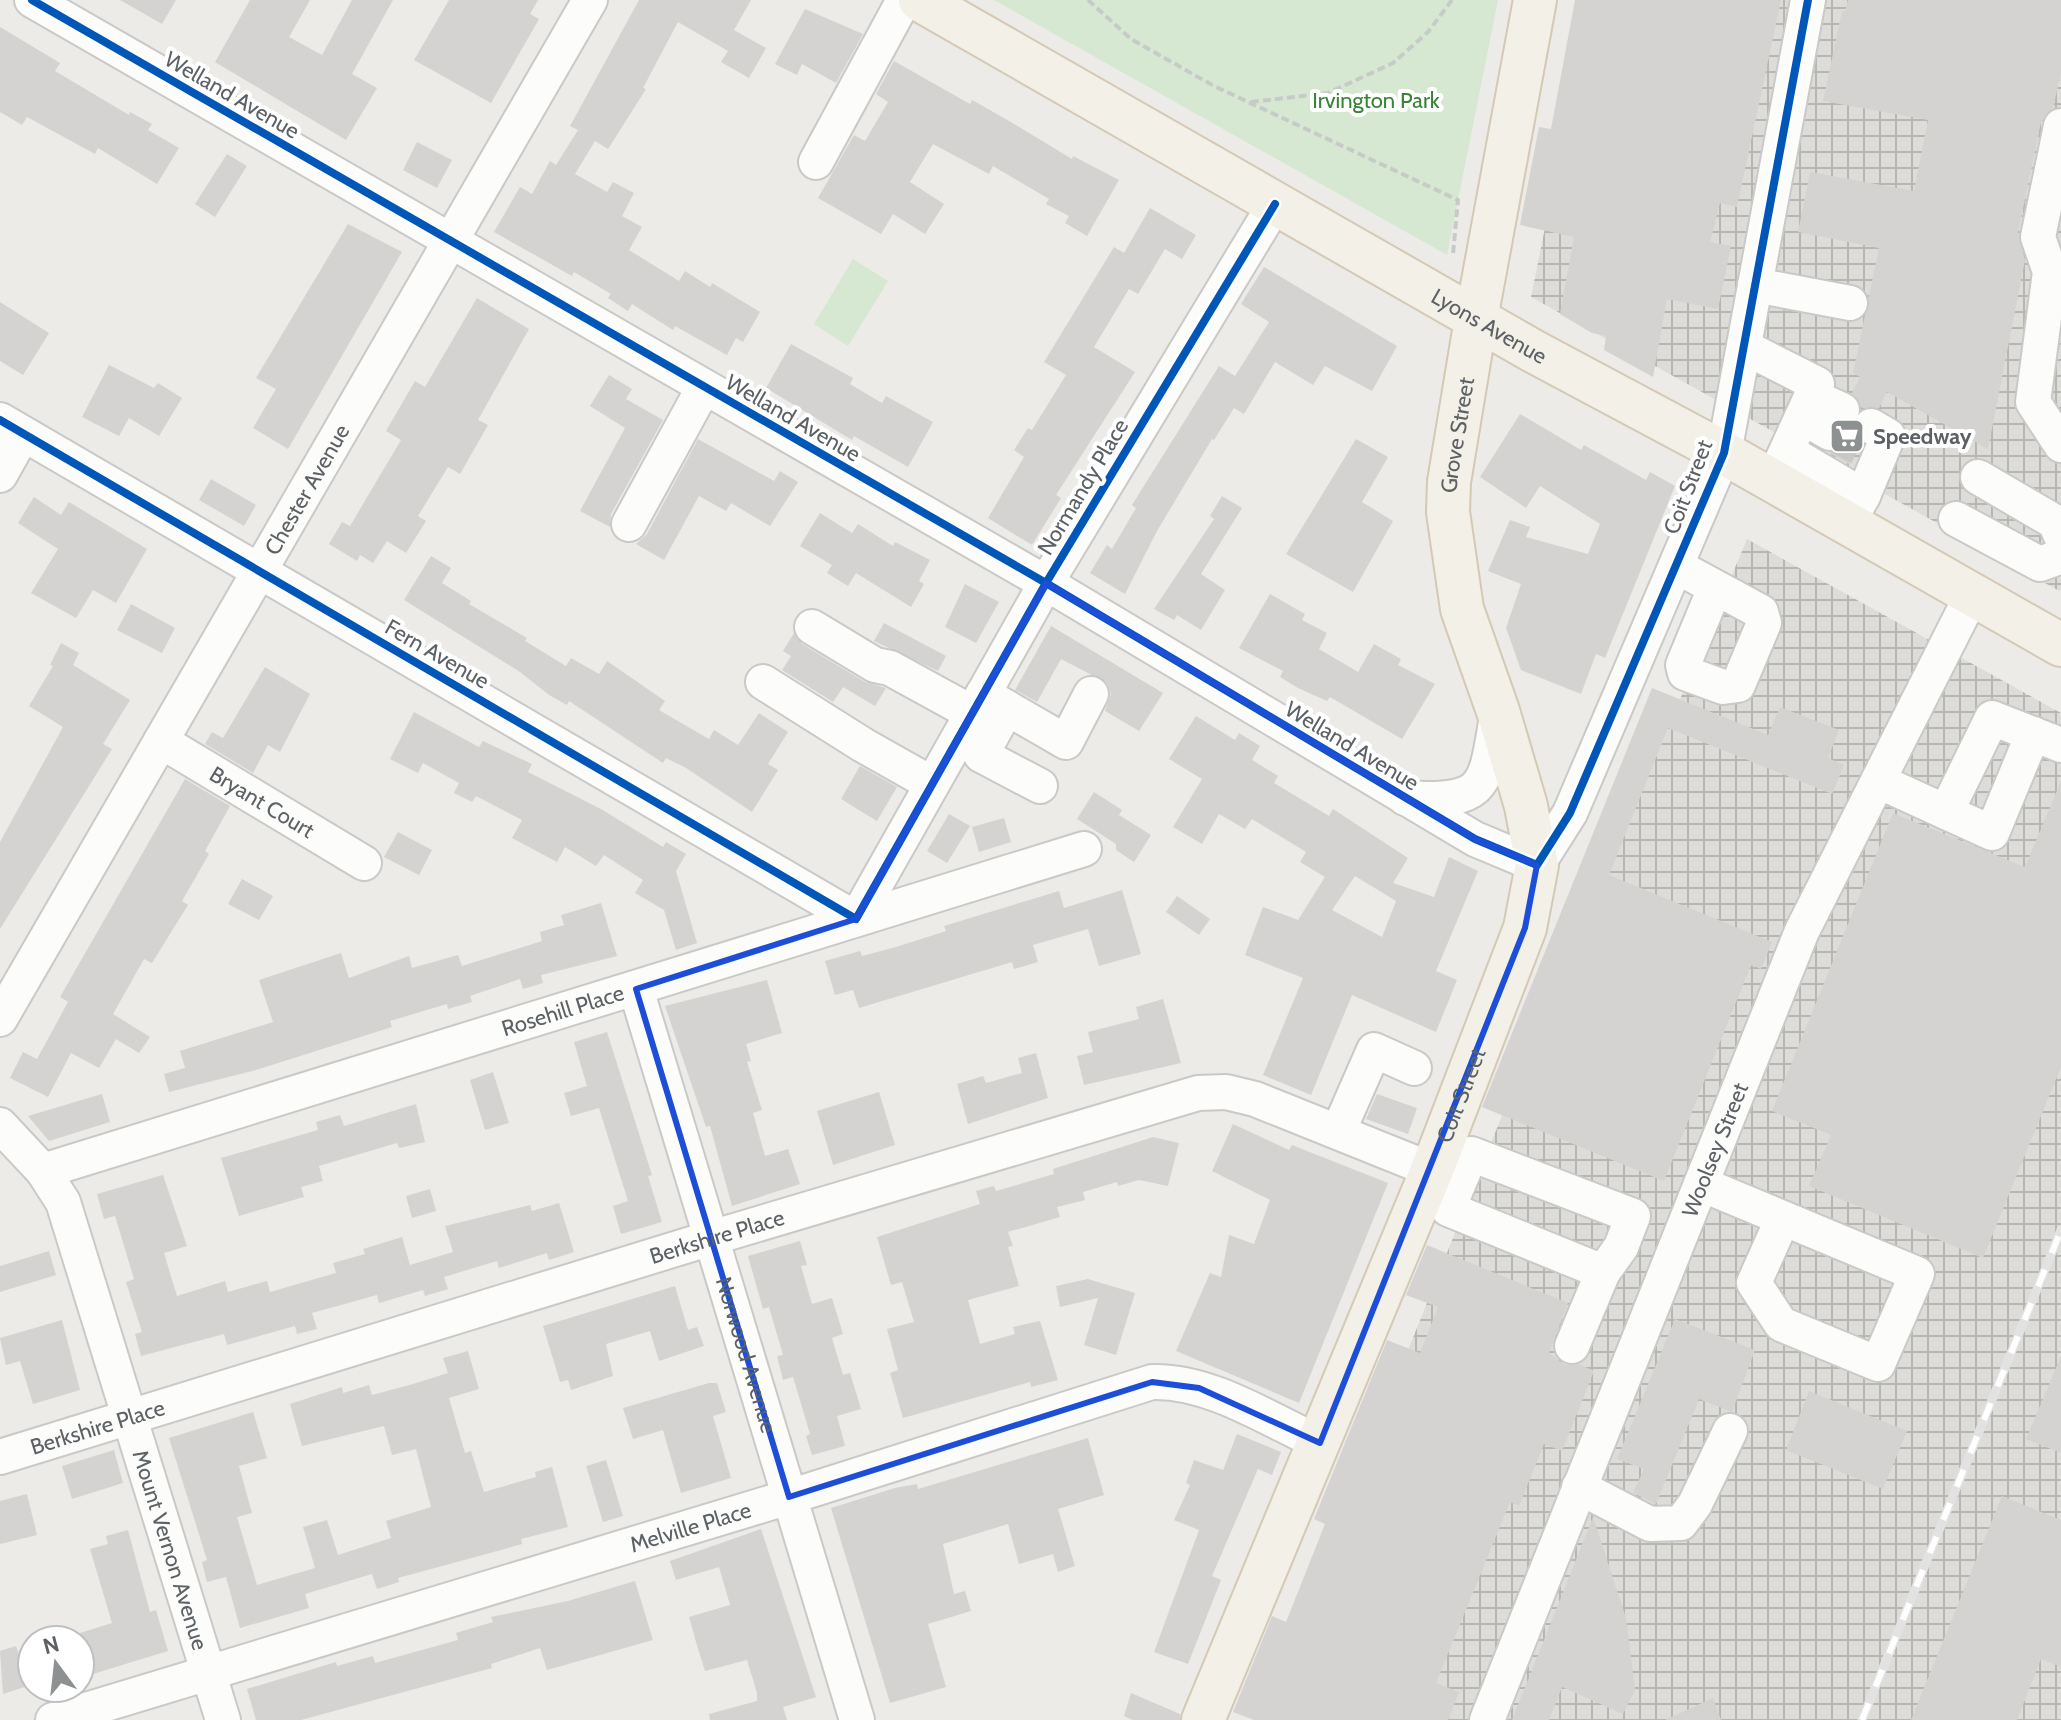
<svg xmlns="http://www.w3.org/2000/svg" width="2061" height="1720" font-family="Cabin,sans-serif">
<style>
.industrial{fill:url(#industrial-grid)}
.green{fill:#d6e8d2}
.building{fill:#d4d3d1;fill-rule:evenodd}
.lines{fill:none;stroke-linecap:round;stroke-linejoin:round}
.minor-tunnel{stroke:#c8c8c6;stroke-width:34;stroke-dasharray:34 17;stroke-linecap:butt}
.minor-casing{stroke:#c9c9c9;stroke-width:38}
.major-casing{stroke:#d4c9b4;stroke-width:46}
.path{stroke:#c6cbc8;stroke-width:4;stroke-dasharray:8 4;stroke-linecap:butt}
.minor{stroke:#fcfcfb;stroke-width:34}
.major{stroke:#f3f0e8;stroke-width:42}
.rail-casing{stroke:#e3e2e2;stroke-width:9}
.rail{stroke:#fff;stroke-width:6;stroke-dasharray:18;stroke-linecap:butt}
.cycleway-casing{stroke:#fff;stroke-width:13}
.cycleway{stroke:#0057b8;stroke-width:8}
.marked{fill:none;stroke:#1d4ed8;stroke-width:6;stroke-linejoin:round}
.labels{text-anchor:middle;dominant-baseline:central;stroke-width:8;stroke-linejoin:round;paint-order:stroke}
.street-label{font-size:22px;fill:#5c6165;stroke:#fff}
.park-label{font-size:22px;fill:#378434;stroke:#fff}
.poi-label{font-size:22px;font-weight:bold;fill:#5c6165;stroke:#fff;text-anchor:start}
</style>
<defs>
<pattern id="industrial-grid" width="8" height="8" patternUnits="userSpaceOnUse" patternTransform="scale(2)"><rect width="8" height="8" fill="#dddcd8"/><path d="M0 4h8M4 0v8" fill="none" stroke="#b6b6b3"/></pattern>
</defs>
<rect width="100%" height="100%" fill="#ecebe7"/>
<!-- industrial -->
<path class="industrial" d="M1591,0H2061V592L1531,297Z
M1747,539L2061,713V1720H1260L1565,958L1635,807Z"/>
<!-- green -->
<path class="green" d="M994,0H1498L1447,255Z
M853,259L888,281L848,346L814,324Z"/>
<!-- building -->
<path class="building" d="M120,0H176L162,24Z
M250,0H310L289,37L322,55L352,0H393L352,74L377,88L346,140L215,62Z
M449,0H538L530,14L539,19L491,103L414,60Z
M639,0H751L734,30L766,48L749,78L721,62L728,51L678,22L643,88L646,89L608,149L595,141L575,174L607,192L613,182L634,193L622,216L642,227L629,250L679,281L685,271L710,287L712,283L760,312L743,342L736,338L727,355L675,326L673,330L632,304L628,311L608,298L611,294L574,272L572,276L494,232L520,187L532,194L550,161L556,165L578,130L570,126Z
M1575,0H1781L1737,207L1720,203L1710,242L1731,246L1718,309L1667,299L1653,377L1604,350L1606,336L1592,333L1560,314L1574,237L1520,225L1539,127L1551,129Z
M1848,0H2061V73L2053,108L2041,122L2018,233L2025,260L1988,449L1887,392L1879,408H1862L1852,393L1860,377L1853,373L1879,248L1798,232L1810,172L1914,191L1928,120L1823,101L1842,11H1845Z
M805,9L863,34L836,83L802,64L797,75L775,64Z
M0,27L60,63L55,71L129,115L130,112L152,124L148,130L179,148L157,184L98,148L95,154L27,117L22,125L0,112Z
M894,61L970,104L972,100L1011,122L1072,159L1073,156L1119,180L1087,236L1065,223L1069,216L1046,204L1049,199L993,166L989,174L933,144L910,182L944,204L925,234L893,214L881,234L818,198L854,135L865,141L888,102L876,94Z
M417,142L452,160L437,188L403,170Z
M227,154L247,166L215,217L195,204Z
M1150,208L1196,235L1182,259L1165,249L1138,294L1129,289L1094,347L1135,372L1056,495L1061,498L1032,545L988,518L1024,457L1014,450L1028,428L1032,430L1066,375L1044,362L1114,247L1124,253Z
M348,224L402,252L288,449L253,428L276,389L256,378Z
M1264,267L1397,346L1372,391L1325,366L1313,385L1275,362L1244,414L1234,408L1214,440L1212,439L1157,531L1125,594L1090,573L1107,545L1112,549L1136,508L1132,505L1219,366L1235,376L1269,322L1241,304Z
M477,298L529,329L478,420L488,425L460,474L448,467L418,516L426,521L406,553L387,541L373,563L360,555L357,561L329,544L342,522L350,526L401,440L386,431L415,381L425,387Z
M0,302L49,333L23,375L0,361Z
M791,344L853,378L850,384L882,403L886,396L933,422L908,467L854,436L852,440L766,388Z
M109,365L154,388L158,383L182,398L159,436L129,418L119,436L82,417Z
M609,375L632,389L626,399L663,420L611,514L610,527L580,511L625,428L590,406Z
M1520,414L1581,450L1584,445L1646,480L1650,472L1675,486L1605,658L1596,654L1581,694L1521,670L1506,628L1521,584L1488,571L1510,520L1530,527L1526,537L1588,554L1600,524L1540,486L1526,508L1480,477Z
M1851,427L1860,443L1849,464L1829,453L1847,444Z
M698,439L774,481L780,471L798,482L770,526L731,503L726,511L699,496L664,560L636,544L647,534Z
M1356,439L1388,457L1362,502L1393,521L1353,592L1286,554Z
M211,479L256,505L244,526L199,500Z
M1222,496L1242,508L1201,574L1225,590L1201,630L1177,615L1174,620L1154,609L1214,519L1210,516Z
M34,497L61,515L69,502L147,549L116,603L93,590L76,618L31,593L58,549L18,523Z
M820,513L852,533L858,524L893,546L895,542L930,560L919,581L924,584L911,607L856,573L848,586L827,573L832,565L800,546Z
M431,556L451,568L442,583L471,601L469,604L527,638L525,641L566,666L571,658L599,674L607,661L665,701L659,710L709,739L714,730L738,745L759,713L788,732L768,764L778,770L752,812L686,768L666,758L663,763L569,701L567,705L549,695L520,672L404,600Z
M965,584L999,602L976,643L945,627Z
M1270,594L1305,614L1302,620L1327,633L1319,649L1358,672L1374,644L1401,659L1398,665L1435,684L1402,739L1330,697L1327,701L1298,688L1280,677L1283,671L1239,648Z
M131,604L175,628L162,653L117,630Z
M884,623L946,656L938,671L874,641Z
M1051,626L1163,693L1139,731L1105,711L1111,694L1107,683L1061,659L1037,702L1015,690Z
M794,633L802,644L865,682L886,688L875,706L843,687L833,702L782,670L791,656L783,651Z
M61,643L79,653L73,665L130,700L103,744L112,749L0,929V842L63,727L29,706L53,666L50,665Z
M265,667L310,694L280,752L268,745L253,773L205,744L212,732L223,738Z
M1652,688L1768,735L1780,707L1839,730L1828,758L1844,765L1832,794L1668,728L1609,875L1772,942L1761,969L1751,965L1664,1181L1482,1107Z
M414,712L479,747L483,741L532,764L528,772L601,809L663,847L666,842L686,854L676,871L697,943L676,950L664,910L635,893L643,880L604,855L596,866L565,847L557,862L512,838L522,820L476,796L472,802L454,793L459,783L423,763L418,773L390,759Z
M1196,716L1235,740L1239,733L1260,746L1252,760L1278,776L1274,783L1329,816L1333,809L1408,858L1393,883L1434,897L1449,857L1478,871L1436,971L1457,980L1436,1032L1352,995L1311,1095L1263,1075L1303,978L1245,955L1263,907L1298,920L1325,877L1300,862L1306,852L1252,819L1245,829L1219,814L1202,844L1173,827L1202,779L1169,759ZM1355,876L1396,901L1382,937L1332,910Z
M860,766L897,787L877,821L841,799Z
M185,779L230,806L205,851L209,854L182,901L188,905L152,963L144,959L113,1014L150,1037L139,1053L116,1039L99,1068L71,1053L48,1097L10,1078L23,1052L37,1059L68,1002L60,997Z
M2061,781V1067L1983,1258L1809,1186L1831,1135L1772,1111L1893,813L2025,867Z
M1094,792L1122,810L1119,815L1151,835L1134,862L1116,850V844L1077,819Z
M949,814L970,826L947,863L927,851Z
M1004,818L1011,842L979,852L972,827Z
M398,832L432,850L419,875L384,857Z
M242,879L273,896L259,920L228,904Z
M1122,890L1141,954L1099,966L1088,929L1033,945L1038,962L1014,969L1012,962L859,1008L853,990L835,995L825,961L860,951L862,956L896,947L946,931L944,926L1059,891L1064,908Z
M1177,896L1210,919L1199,935L1166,912Z
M601,903L617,956L541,975L543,983L523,989L520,979L470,996L472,1002L448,1009L447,1004L390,1021L392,1027L256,1070L169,1092L164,1074L185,1068L180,1051L273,1022L259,980L341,953L349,978L409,956L412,968L458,955L462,966L542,941L540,932L564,925L561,915Z
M767,980L782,1033L746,1044L751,1061L747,1062L762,1110L753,1113L765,1156L788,1149L800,1184L732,1206L710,1126L706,1127L665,1006Z
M1163,999L1181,1063L1084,1085L1077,1056L1093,1052L1088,1032L1139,1019L1136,1007Z
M607,1032L652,1175L648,1176L662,1222L621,1234L613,1206L628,1201L599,1108L571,1116L564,1093L587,1086L574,1042Z
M1036,1053L1048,1098L968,1124L957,1084L983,1076L986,1083L1022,1073L1018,1058Z
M493,1072L509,1123L485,1130L470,1080Z
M879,1092L895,1145L833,1165L817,1111Z
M102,1094L110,1122L49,1141L28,1116Z
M1377,1094L1417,1108L1408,1134L1366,1119Z
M416,1104L425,1142L399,1148L397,1143L319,1166L323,1181L301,1187L304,1197L239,1216L221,1158L318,1130L316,1122L340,1115L344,1126Z
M1233,1124L1289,1150L1292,1145L1388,1183L1299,1403L1176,1351L1210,1273L1221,1277L1229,1235L1254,1244L1270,1200L1212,1171Z
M1153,1137L1179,1143L1168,1186L1139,1180L1118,1186L1117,1182L1083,1192L1085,1200L1057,1207L1060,1217L1008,1232L1013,1246L1008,1247L1019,1286L968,1300L980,1344L1015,1334L1013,1327L1040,1321L1058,1380L1031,1387L1030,1382L903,1418L890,1373L898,1370L887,1329L914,1322L902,1282L891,1285L877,1237L980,1204L976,1191L994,1186L996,1191L1054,1174L1053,1169Z
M163,1175L187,1246L164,1253L177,1296L225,1281L228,1292L267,1281L270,1292L336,1273L333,1263L365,1254L363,1249L402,1237L410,1265L453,1252L445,1226L530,1205L532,1211L559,1203L574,1252L549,1260L547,1253L499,1268L497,1261L444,1277L448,1289L425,1296L423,1290L379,1303L377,1295L312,1313L317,1329L297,1334L295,1326L227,1345L224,1334L141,1356L135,1334L142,1332L126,1282L134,1279L115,1216L104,1219L97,1194Z
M430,1189L436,1211L412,1218L406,1196Z
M800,1241L807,1265L801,1266L812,1304L832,1298L843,1334L832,1338L843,1375L850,1373L861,1409L837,1416L845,1446L812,1455L806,1436L810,1434L793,1377L783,1380L777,1356L783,1355L769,1307L763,1309L748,1256Z
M1427,1245L1568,1303L1549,1353L1565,1365L1578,1364L1594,1371L1562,1451L1544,1444L1519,1506L1510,1502L1436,1683L1459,1692L1448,1720H1254L1233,1712L1272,1616L1286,1622L1325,1524L1314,1519L1387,1340L1420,1353L1438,1307L1406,1295Z
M49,1251L56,1275L0,1292V1266Z
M1088,1279L1135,1293L1116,1355L1084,1345L1098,1298L1060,1307L1056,1286Z
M675,1286L688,1330L697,1327L704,1346L659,1361L650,1331L606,1344L613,1376L571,1390L568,1380L560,1382L543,1326Z
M1675,1319L1755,1350L1732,1412L1699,1399L1656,1504L1633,1493L1644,1469L1617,1459Z
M62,1320L80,1390L33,1404L20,1361L6,1365L0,1338Z
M468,1351L479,1389L449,1398L465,1453L471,1451L484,1492L536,1477L535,1472L552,1467L568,1527L521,1539L522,1544L501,1550L398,1578L399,1582L377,1589L372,1574L305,1594L309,1608L240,1628L226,1577L207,1582L202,1562L207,1560L169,1438L253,1412L267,1458L239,1466L252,1513L237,1517L257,1585L315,1568L303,1527L327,1520L338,1555L391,1538L386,1521L431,1507L416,1449L392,1455L384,1426L302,1446L290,1404L342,1387L343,1393L369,1385L372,1395L413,1384L448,1373L443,1358Z
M2061,1356V1453L2026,1439Z
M709,1383H717L726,1412L713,1416L731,1478L681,1493L663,1430L633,1439L623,1408Z
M1809,1391L1907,1431L1883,1489L1786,1450Z
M1237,1434L1281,1452L1272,1475L1258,1469L1212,1576L1221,1580L1188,1664L1154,1652L1199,1530L1174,1520L1190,1485L1186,1483L1194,1460L1223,1470Z
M1088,1438L1104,1495L1058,1509L1075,1566L1058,1572L1053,1554L1019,1564L1008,1524L943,1544L954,1594L965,1591L971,1611L928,1624L946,1687L890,1703L831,1508L895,1488L917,1484L918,1489Z
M114,1450L123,1483L72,1499L62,1466Z
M606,1460L623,1516L603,1522L586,1466Z
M27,1494L37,1535L0,1544V1501Z
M2002,1496L2061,1520V1667L2041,1659L2017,1720H1911Z
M1593,1517L1626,1618L1635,1690L1623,1714L1562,1687L1549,1720H1512Z
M761,1529L816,1697L783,1707L787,1720H710L709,1714L757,1701V1693L747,1660L705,1671L696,1642L689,1617L730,1605L719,1567L676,1580L670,1561Z
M128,1530L150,1612L156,1610L168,1651L80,1678V1633L112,1623L90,1549L108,1544L106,1536Z
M635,1581L653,1640L547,1670L540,1648L491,1664L492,1668L301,1720H256L247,1689L336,1662L337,1666L373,1656L375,1663L458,1640L456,1633L493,1622L491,1617L568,1601Z
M16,1646L28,1686L3,1694L0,1651Z
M1131,1693L1180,1714V1720H1133L1124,1716Z
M1713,1698L1721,1720H1665Z"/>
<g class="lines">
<!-- minor-tunnel -->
<path class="minor-tunnel" d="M1830,433L1859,448"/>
<!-- minor casing -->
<g class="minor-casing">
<g id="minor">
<path d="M32,0L1046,583L1475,839L1537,865L1570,813L1724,453L1808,0"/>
<path d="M2061,126L2038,237L2050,272L2033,402L2061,445"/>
<path d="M816,162L904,0"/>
<path d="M1755,285L1850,303"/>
<path d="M1744,347L1817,384L1773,480"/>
<path d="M1811,396L1842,410"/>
<path d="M1802,417L1830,433"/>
<path d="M0,420L856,919L1046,583L1275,204"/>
<path d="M1787,451L1863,496L1848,522"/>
<path d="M0,475L23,434"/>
<path d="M1978,477L2055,522L2061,536"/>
<path d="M1863,496L1888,436L1871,426"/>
<path d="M1956,519L2040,564L2059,557"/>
<path d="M629,524L704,387"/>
<path d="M1676,566L1761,612L1764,623L1738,685L1723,687L1685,673L1683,665L1715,588"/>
<path d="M812,627L875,665L890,668L972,713"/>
<path d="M763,682L863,745L932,784"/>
<path d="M983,694L1066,742L1091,694"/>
<path d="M1007,708L981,755L1040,786"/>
<path id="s1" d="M161,741L364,863"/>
<path d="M1878,781L1946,812L1992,718L2061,745"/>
<path d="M1405,798C1490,804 1485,784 1498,711"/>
<path d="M1946,812L1992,833L2033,734"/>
<path id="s2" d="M636,989L857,1720"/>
<path id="s3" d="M0,1019L590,0"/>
<path id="s4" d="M0,1125L43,1171L63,1202L223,1720"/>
<path d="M1338,1132L1374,1050L1414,1068"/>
<path d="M1471,1154L1633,1216L1621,1247L1603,1272L1448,1209Z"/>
<path id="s5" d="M43,1171L1084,849"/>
<path d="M1701,1184L1917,1274L1878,1364L1781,1324L1754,1283L1783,1218"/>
<path d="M1572,1346L1603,1272"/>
<path id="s6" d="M0,1457L711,1238L1198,1093L1226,1092L1255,1099L1432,1170"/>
<path d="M1579,1487L1650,1524L1681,1523L1695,1504L1730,1431"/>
<path id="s7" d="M53,1720L789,1497L1152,1382C1209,1380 1268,1419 1320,1443"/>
<path id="s8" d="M1487,1720L1802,931L1973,593"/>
</g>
</g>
<!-- major casing -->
<g class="major-casing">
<g id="major">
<path id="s9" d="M920,0L1533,351L1724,453L2061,645"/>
<path id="s10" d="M1203,1720L1432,1170L1525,928L1537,865L1526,806L1498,711L1462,609L1448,512L1449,482L1476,319L1535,0"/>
</g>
</g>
<!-- path -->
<path class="path" d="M1088,0L1131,39L1214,86L1458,200L1453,254
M1251,102L1328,93L1393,63L1428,32L1452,0"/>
<!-- minor -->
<use href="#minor" class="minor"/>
<!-- major -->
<use href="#major" class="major"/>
<!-- rail casing -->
<g class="rail-casing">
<path id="rail" d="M1862,1720L2061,1230"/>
</g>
<!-- rail -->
<use href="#rail" class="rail"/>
<!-- cycleway casing -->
<g class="cycleway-casing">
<path id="cycleway" d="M32,0L1046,583L1475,839L1537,865L1570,813L1724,453L1808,0
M0,420L856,919L1046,583L1275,204"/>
</g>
<!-- cycleway -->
<use href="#cycleway" class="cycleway"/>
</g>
<!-- marked area -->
<path class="marked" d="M1046,583L1475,839L1537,865L1525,928L1320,1443L1199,1388L1152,1382L789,1497L636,989L856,919Z"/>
<!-- icons -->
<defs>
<g id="supermarket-square" transform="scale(1.8)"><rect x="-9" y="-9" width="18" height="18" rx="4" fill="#8e9192" stroke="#fff"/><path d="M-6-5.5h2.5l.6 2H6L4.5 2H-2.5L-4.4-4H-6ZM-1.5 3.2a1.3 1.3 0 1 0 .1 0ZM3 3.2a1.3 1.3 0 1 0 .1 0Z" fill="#fff"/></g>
</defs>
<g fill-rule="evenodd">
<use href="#supermarket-square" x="1847" y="436"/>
</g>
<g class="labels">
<!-- street labels -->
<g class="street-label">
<text transform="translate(232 95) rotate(30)">Welland Avenue</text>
<text stroke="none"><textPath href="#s9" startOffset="656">Lyons Avenue</textPath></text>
<text transform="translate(793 418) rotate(30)">Welland Avenue</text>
<text stroke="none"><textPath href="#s10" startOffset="1362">Grove Street</textPath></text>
<text transform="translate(1083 487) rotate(-59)">Normandy Place</text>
<text transform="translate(1688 487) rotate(-69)">Coit Street</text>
<text stroke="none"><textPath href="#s3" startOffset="612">Chester Avenue</textPath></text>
<text transform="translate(437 654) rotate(30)">Fern Avenue</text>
<text transform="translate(1352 746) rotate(31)">Welland Avenue</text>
<text stroke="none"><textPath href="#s1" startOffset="118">Bryant Court</textPath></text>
<text stroke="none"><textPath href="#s5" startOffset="544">Rosehill Place</textPath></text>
<text stroke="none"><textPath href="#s10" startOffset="676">Coit Street</textPath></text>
<text stroke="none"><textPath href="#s8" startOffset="614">Woolsey Street</textPath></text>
<text stroke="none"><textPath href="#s6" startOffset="750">Berkshire Place</textPath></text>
<text stroke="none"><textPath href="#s2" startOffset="382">Norwood Avenue</textPath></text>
<text stroke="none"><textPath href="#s6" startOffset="102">Berkshire Place</textPath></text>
<text stroke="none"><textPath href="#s7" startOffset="666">Melville Place</textPath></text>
<text stroke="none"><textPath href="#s4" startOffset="464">Mount Vernon Avenue</textPath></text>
</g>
<!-- park labels -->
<g class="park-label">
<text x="1376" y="100">Irvington Park</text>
</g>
<!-- poi labels -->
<g class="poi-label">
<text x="1873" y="436">Speedway</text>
</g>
</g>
<!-- north arrow -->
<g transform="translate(56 1664) rotate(345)"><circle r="38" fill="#ffffff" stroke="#bec0c1" stroke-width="2"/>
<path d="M0-6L14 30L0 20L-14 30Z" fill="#8e9192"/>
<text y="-12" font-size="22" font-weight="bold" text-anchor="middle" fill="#5c6165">N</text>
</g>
</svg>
